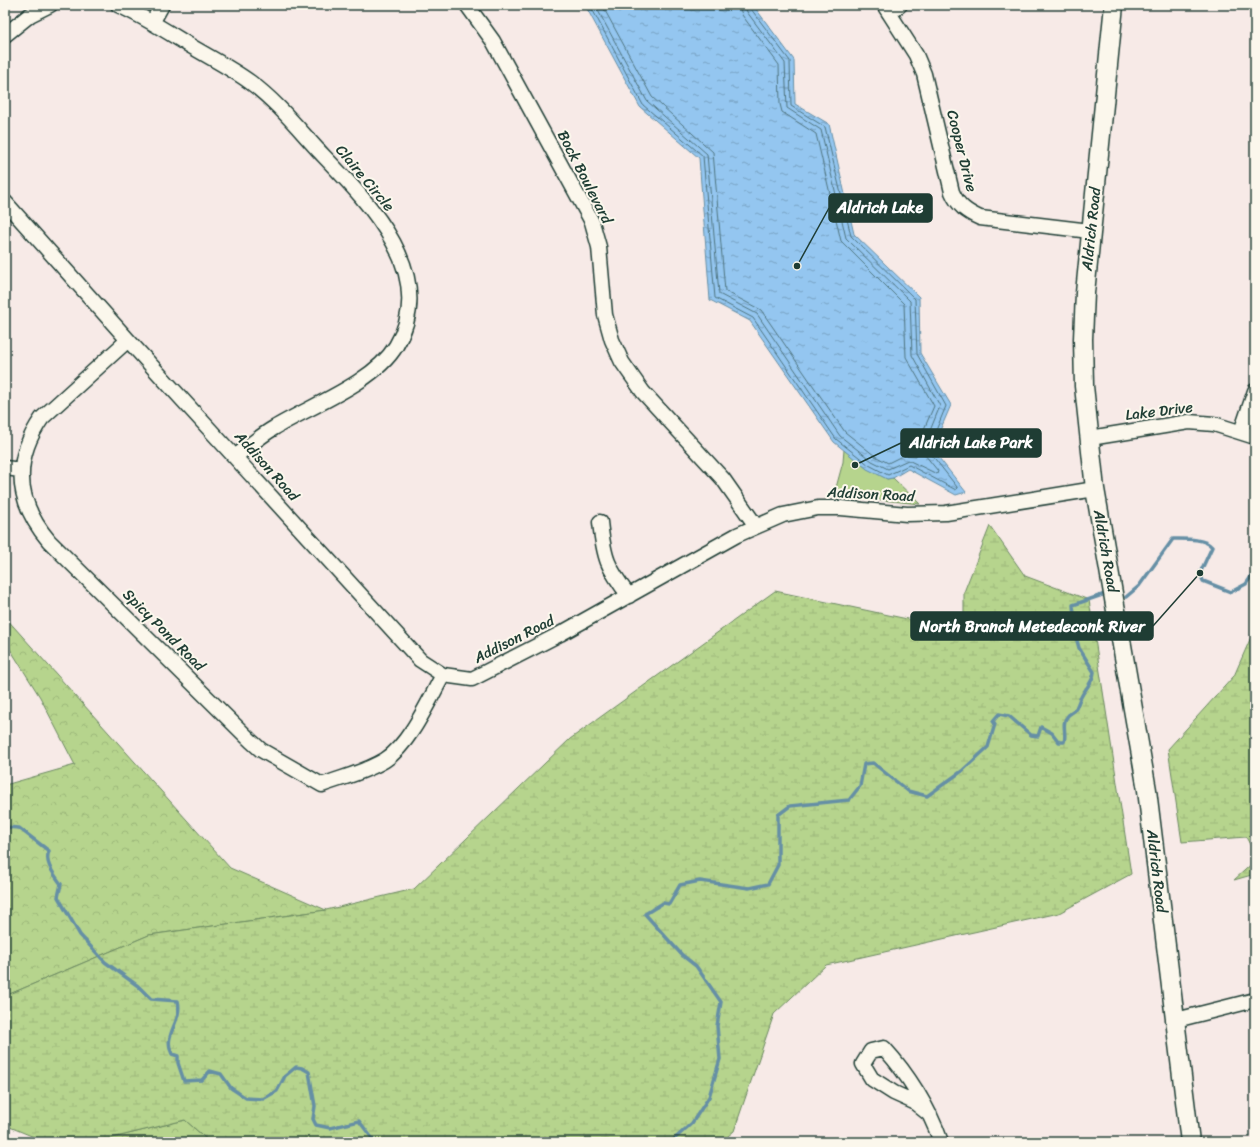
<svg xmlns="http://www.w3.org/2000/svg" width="1260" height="1147" font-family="Sriracha,sans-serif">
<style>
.forest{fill:url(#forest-crowns);stroke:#6a8860}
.wetland{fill:url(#wetland-marsh);stroke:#6a8860}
.green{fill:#b6d48d;stroke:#6a8860}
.water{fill:url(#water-ripples);stroke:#658fa5}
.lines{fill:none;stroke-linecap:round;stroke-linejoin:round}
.shore{stroke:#4e747f;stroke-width:1}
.stream{stroke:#658fa5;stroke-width:3.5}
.minor-casing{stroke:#1f3d34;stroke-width:17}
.major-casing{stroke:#1f3d34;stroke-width:21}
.minor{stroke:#fbf7ec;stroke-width:14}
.major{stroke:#fbf7ec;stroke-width:18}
.labels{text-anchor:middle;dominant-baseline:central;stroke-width:4;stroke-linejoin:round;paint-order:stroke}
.street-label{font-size:15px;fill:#1f3d34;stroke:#fbf7ec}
.leader{fill:none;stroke:#1f3d34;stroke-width:1.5}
.callout-dot{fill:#1f3d34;stroke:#fbf7ec;stroke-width:1.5}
.callout{fill:#1f3d34;stroke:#1f3d34;stroke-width:1.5}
.callout-label{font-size:16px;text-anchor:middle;font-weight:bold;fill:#fff}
</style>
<defs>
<pattern id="forest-crowns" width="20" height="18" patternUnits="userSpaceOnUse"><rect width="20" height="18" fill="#b6d48d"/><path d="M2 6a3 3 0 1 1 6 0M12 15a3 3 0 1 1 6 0" fill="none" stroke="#9cb77a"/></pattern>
<pattern id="wetland-marsh" width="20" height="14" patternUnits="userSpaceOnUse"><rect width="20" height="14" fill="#b6d48d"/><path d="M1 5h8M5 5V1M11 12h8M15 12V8" fill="none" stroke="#9cb77a"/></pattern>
<pattern id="water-ripples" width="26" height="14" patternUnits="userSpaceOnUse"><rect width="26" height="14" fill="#94c6f0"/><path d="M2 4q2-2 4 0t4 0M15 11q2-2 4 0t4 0" fill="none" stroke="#78a2c3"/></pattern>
</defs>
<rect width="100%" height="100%" fill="#f7eae7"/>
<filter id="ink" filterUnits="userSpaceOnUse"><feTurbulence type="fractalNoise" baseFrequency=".025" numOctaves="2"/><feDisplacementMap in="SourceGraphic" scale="8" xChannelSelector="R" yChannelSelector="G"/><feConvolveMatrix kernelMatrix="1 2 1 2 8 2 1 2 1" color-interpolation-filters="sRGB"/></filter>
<g filter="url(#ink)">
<!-- forest -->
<path class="forest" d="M5,617L230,868L326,910L149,935L5,996V785L75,765L40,697L5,641Z
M185,1120L210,1142H96Z"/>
<!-- wetland -->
<path class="wetland" d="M990,526L1025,576L1089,600L1131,874L1059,913L826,965L774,1014L734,1131L721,1142H210L185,1120L96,1142H46L5,1125V996L149,935L326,910L414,889L570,739L775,591L964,631V592Z
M1255,628V854L1246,837L1182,842L1168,749L1234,676Z
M1255,861V874L1234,880Z"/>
<!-- green -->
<path class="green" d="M844,450L887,479L893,478L920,504L834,495L843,462Z"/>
<!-- water -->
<path class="water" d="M585,5H753L794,60L795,104L829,124L854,234L919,297L920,353L951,405L932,449L966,492L956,495L908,469L893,478L887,479L867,469L834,442L750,321L710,300L699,158L640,107Z"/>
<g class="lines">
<!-- shore -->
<path class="shore" d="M590,5L643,105L703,156L715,298L753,318L836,439L869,465L888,475L909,465L956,490L957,487L928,450L946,406L917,354L915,299L851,236L825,127L791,106L790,61L751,9L750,5
M595,5L647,101L707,154L719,294L757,314L840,436L872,461L888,469L908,460L937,474L938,471L925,455L923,448L940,406L912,355L910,301L846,238L821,130L787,108L785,63L747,12L745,5
M602,5L652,97L713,152L725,291L761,310L845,432L875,456L888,463L904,455L916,456L918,443L934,406L906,357L904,304L841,241L816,134L782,112L780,104L779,65L742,15L739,5"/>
<!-- stream -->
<path class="stream" d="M1126,597L1139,586L1173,539C1185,539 1205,538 1212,547L1200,573L1203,581L1231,592L1246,584L1255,571
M5,827L19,828L49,851C44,863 54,874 61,884L58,897L80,935L105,962L138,986L151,999L178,1001C183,1021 162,1035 172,1054L178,1056V1063L184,1081L202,1080L210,1071L221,1074L231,1088L246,1098L263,1099L277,1091L285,1076L296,1067L302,1068L309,1072L315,1106L313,1119L316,1125L330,1128L359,1121L375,1142
M671,1142L692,1123L709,1097L720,1059L717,1026L721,1002L696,966L682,955L645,914L663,903L669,904L680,885L700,881L749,888L768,884L778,865V815L790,806L849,800L860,786L864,764L873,763L908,791L927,796L962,771L988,747L995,724L993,721L999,714L1009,716L1031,735L1038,736L1041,727L1052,733L1059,742H1064C1067,734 1061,723 1067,717C1068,714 1072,713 1074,711C1078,707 1078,701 1081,697C1086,687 1093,683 1094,672L1079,648L1076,637L1073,605L1105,594"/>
<!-- minor casing -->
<g class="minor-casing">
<path id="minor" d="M118,5C143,16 166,31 189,45C209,57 231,68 250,82C276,101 297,127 319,151C366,200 440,273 396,346C374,383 310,406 274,428C260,436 248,447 236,456
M467,5L493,41L592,222L599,247L605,315L612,340L622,362L643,392L723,479L756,526
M884,5L916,55L924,74L952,192C958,206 967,212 980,218L1090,231
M889,13L900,5
M152,23L162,5
M5,35L30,15L50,5
M5,202L128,340L420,660L443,675L472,679L560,634L737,535L783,515L818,508H841L907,514L946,513L1095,489
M128,340L42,418C12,461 16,502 49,541L251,741L261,750L322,785C343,777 366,772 385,760C410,744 429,700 443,675
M1241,432L1255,391
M1090,438L1189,422L1214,424L1255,437
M5,468L21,470
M600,522C604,558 607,567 629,596
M1176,1020L1255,1000
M930,1115L914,1102L894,1093L872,1079L863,1064L871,1051L884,1048C908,1074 929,1108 941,1142"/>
</g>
<!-- major casing -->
<g class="major-casing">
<path id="major" d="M1114,5L1085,293L1083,339L1084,386L1095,489L1147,790L1190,1142"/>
</g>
<!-- minor -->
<use href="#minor" class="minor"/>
<!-- major -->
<use href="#major" class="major"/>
</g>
</g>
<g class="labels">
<!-- street labels -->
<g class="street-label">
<text transform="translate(962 151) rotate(76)">Cooper Drive</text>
<text transform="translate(585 177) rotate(63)">Bock Boulevard</text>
<text transform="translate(365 178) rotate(50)">Claire Circle</text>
<text transform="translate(1091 229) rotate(-84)">Aldrich Road</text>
<text transform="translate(1159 411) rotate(-7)">Lake Drive</text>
<text transform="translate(267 466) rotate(48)">Addison Road</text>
<text transform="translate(871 494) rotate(3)">Addison Road</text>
<text transform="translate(1106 551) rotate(80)">Aldrich Road</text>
<text transform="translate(164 630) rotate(45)">Spicy Pond Road</text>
<text transform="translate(514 639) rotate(-27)">Addison Road</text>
<text transform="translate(1157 871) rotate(83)">Aldrich Road</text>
</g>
</g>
<!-- callouts -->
<path class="leader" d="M797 266L829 208M855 465L901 443M1200 573L1153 626"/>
<g class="callout-dot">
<circle cx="797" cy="266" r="4"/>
<circle cx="855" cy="465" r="4"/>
<circle cx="1200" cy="573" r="4"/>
</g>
<g class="callout">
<rect x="829" y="194" width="103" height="28" rx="4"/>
<rect x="901" y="429" width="140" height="28" rx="4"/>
<rect x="911" y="612" width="242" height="28" rx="4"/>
</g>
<g class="callout-label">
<text x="880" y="213">Aldrich Lake</text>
<text x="971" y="448">Aldrich Lake Park</text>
<text x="1032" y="632">North Branch Metedeconk River</text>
</g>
<!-- margin -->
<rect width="1260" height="1147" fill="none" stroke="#fbf7ec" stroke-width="20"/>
<rect x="10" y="10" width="1240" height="1127" fill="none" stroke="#1f3d34" stroke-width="1.5" filter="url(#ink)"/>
</svg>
